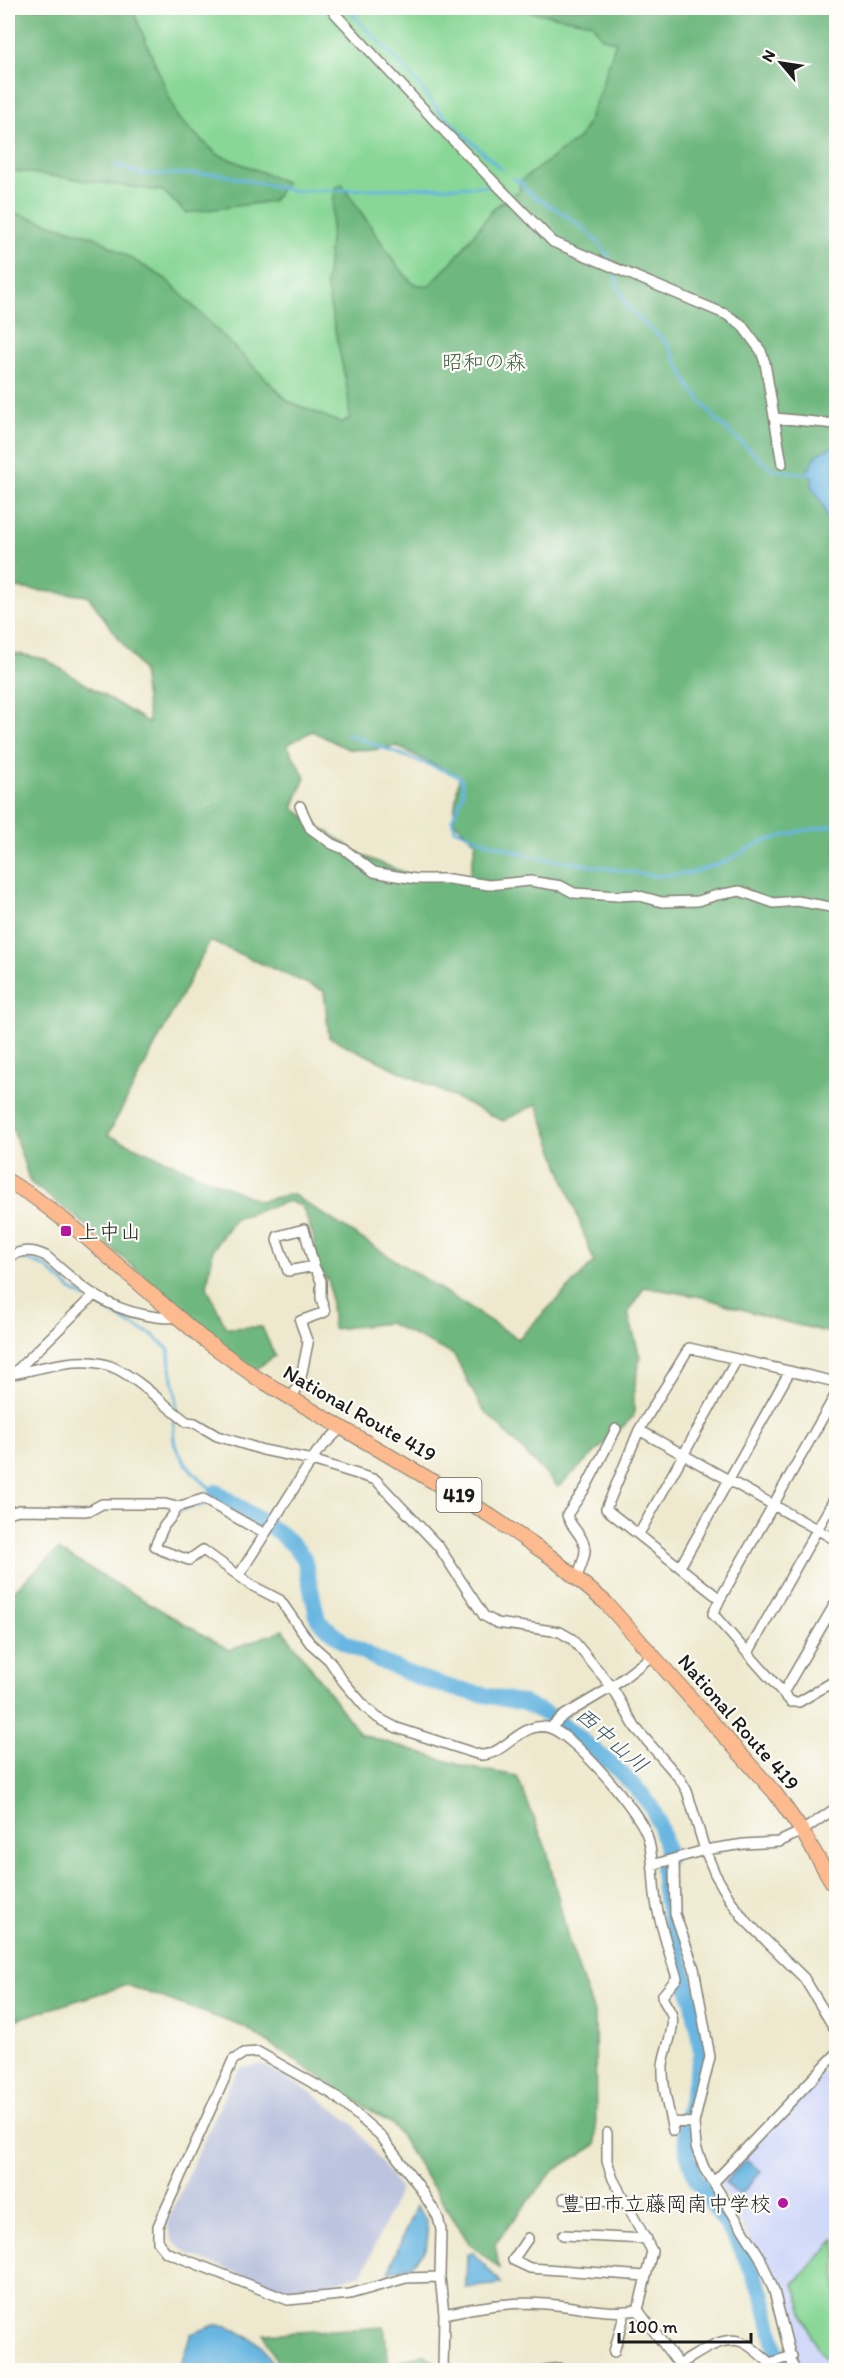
<svg xmlns="http://www.w3.org/2000/svg" width="844" height="2378" font-family="Itim,'Klee One',sans-serif">
<style>
.built{fill:#d1d9f9}
.industrial{fill:#bbc3de}
.green{fill:#88d796;stroke:#527a59;stroke-width:1.5}
.forest{fill:#6eb87f;stroke:#456a4e;stroke-width:1.5;fill-rule:evenodd}
.water{fill:#67b6e1;stroke:#42697e;stroke-width:1.5}
.lines{fill:none;stroke-linecap:round;stroke-linejoin:round}
.stream{stroke:#67b6e1;stroke-width:3}
.river{stroke:#67b6e1;stroke-width:16}
.minor-casing{stroke:#858275;stroke-width:12}
.highway-casing{stroke:#858275;stroke-width:16}
.minor{stroke:#fff;stroke-width:9}
.highway{stroke:#fcba8e;stroke-width:14}
.poi-dot{fill:#b5179e;stroke:#fdfcf7;stroke-width:2}
.labels{text-anchor:middle;dominant-baseline:central;stroke-width:4.5;stroke-linejoin:round;paint-order:stroke}
.shield{fill:#fdfcf7;stroke:#605f5e;stroke-width:1.5}
.shield-label{font-size:20px;font-weight:bold;fill:#1c1c1c}
.park-label{font-size:21px;fill:#425d47;stroke:#fdfcf7}
.poi-label{font-size:21px;fill:#1c1c1c;stroke:#fdfcf7;text-anchor:start}
.street-label{font-size:21px;fill:#1c1c1c;stroke:#fdfcf7}
.water-label{font-size:22px;font-style:italic;fill:#3a5a6b;stroke:#fdfcf7}
</style>
<rect width="100%" height="100%" fill="#fdfcf7"/>
<filter id="ink" filterUnits="userSpaceOnUse"><feTurbulence type="fractalNoise" baseFrequency=".0167" numOctaves="2"/><feDisplacementMap in="SourceGraphic" scale="12" xChannelSelector="R" yChannelSelector="G"/><feConvolveMatrix kernelMatrix="1 2 1 2 8 2 1 2 1" color-interpolation-filters="sRGB"/></filter>
<filter id="wash" filterUnits="userSpaceOnUse"><feTurbulence type="fractalNoise" baseFrequency=".008" numOctaves="4" result="noise"/><feDisplacementMap in="SourceGraphic" scale="24" xChannelSelector="R" yChannelSelector="G"/><feGaussianBlur stdDeviation="1.35" result="paint"/><feColorMatrix in="noise" values="0 0 0 0 0 0 0 0 0 0 0 0 0 0 0 0 0 1.4 0 .05"/><feComposite in="paint" operator="in"/></filter>
<g filter="url(#wash)">
<rect width="100%" height="100%" fill="#eee9ce"/>
<!-- built -->
<path class="built" d="M836,2057V2370H799L777,2288L718,2182Z"/>
<!-- industrial -->
<path class="industrial" d="M262,2064L314,2094L354,2125L400,2189L362,2274L317,2287L288,2292L190,2255L172,2240L167,2223L230,2083L240,2068Z"/>
<!-- green -->
<path class="green" d="M8,8H836L482,899L494,784L153,591L8,547Z
M836,2239V2370C810,2347 805,2316 794,2284Z"/>
<!-- forest -->
<path class="forest" d="M8,8H132L178,118L217,154L286,182L273,201L186,213L163,191L8,170Z
M510,8H836V1334L777,1320L702,1297L644,1287L628,1314L640,1357L634,1391V1416L558,1487L481,1407L454,1355L389,1323L333,1329L329,1281L319,1271L313,1235L302,1206L289,1201L234,1219L213,1249L207,1287L226,1328L262,1327L275,1356L253,1371L76,1217L30,1182L8,1114V652L45,659L149,723L142,670L88,596L8,587V211L95,237L166,279L288,401L341,423L350,418L348,393L326,285L335,188L342,184L396,264L413,284L429,286L457,256L495,207L520,190L519,182L579,138L586,126L599,93L616,42L601,37L592,23ZM312,731L348,749L372,750L396,746L459,777L453,821L476,842L469,879L413,876L363,856L293,808L305,777L287,745ZM210,941L324,991L329,1037L503,1121L537,1104L594,1262L518,1339L292,1194L259,1201L108,1135Z
M58,1550L229,1650L283,1630L360,1734L466,1767L517,1776L547,1851L568,1939L595,2016L596,2145L553,2171L495,2243L499,2268L469,2243L393,2125L244,2027L127,1985L8,2022V1596Z
M384,2327L389,2365L422,2354L436,2362L435,2370H281L264,2334Z"/>
<!-- water -->
<path class="water" d="M831,447H836V549C825,525 829,509 811,486L813,479L807,472L817,454Z
M746,2159L761,2172L739,2196L725,2182Z
M416,2206L425,2218L428,2233L426,2249L411,2266L388,2272Z
M472,2252L502,2284L466,2288L467,2254Z
M215,2325L229,2326L262,2345L276,2370H179L191,2334Z"/>
<g class="lines">
<!-- stream -->
<path class="stream" d="M347,8L411,75L438,110L502,170
M114,165L140,174H219L294,191L489,186
M513,179L520,181C526,195 544,201 556,209C575,220 604,243 612,263
M614,269L618,287L630,311L667,343L690,387L718,422L773,470L810,474
M346,734L459,776C469,790 458,806 452,819L455,829L481,840L530,856L655,876L691,873L727,861L761,842L801,831L836,825
M16,1256L46,1267L71,1290L86,1298
M92,1301L130,1324L153,1335L169,1350C168,1370 179,1390 176,1410
M175,1416C174,1425 172,1436 175,1445C181,1461 202,1483 216,1492L210,1500
M180,1510L205,1504
M72,1515L91,1516L105,1508
M8,1520L59,1515"/>
<!-- river -->
<path class="river" d="M216,1492L281,1534L293,1545L304,1558L318,1620L344,1642L382,1662L417,1677L455,1689L524,1703L554,1718L612,1764L641,1793L652,1808L659,1824L668,1855L662,1868L664,1889L674,1939L693,2004L701,2052L685,2124L687,2153L696,2179L739,2244L763,2295L781,2370"/>
</g>
</g>
<g filter="url(#ink)">
<g class="lines">
<!-- minor casing -->
<g class="minor-casing">
<path id="minor" d="M330,8L446,133L553,242L725,314L741,324L761,351L765,363L782,464
M775,418L836,424
M300,806L310,828L332,844L344,849L374,872L390,875L416,879H449L489,885L530,881L561,886L574,893L617,896L636,895L662,902L698,901L717,895L740,891L774,903L797,901L836,908
M8,1257C22,1250 31,1249 46,1256C78,1284 102,1307 145,1315C156,1317 166,1319 177,1317
M13,1374L93,1296
M8,1375C41,1369 85,1352 117,1369C141,1381 165,1406 187,1422L195,1423L217,1436L263,1450L312,1460L376,1480L439,1547L484,1616L497,1623L560,1632L572,1639L612,1687L635,1727L680,1779L687,1791L705,1850L715,1874L729,1898L744,1919L804,1978L836,2031
M836,1382L689,1348L639,1430L606,1509L720,1599L713,1614L791,1702H799L836,1680
M292,1398L300,1382L308,1343L300,1321L325,1312L321,1298V1281L314,1266L288,1271L277,1240L278,1236L304,1229L314,1266
M639,1430L836,1540
M177,1507L203,1499L265,1534
M8,1513L19,1510L84,1511L91,1510L102,1504H165L177,1507L173,1515L164,1526L155,1546L161,1550L189,1560L203,1550L253,1586L280,1600L310,1643L329,1660L343,1681L366,1708L378,1718L397,1728L480,1755C505,1756 522,1719 550,1728C575,1736 638,1810 647,1835C655,1858 652,1884 657,1907C662,1931 670,1955 677,1978L662,1996C664,2003 670,2009 672,2016C675,2032 664,2050 663,2066C662,2088 669,2110 673,2131
M639,1534L737,1359
M680,1567L790,1371
M239,1575L317,1452L342,1427
M576,1579C579,1571 585,1559 585,1550C586,1538 570,1527 567,1515L586,1487L616,1429
M720,1599L836,1394
M748,1653L836,1496
M783,1693L836,1602
M550,1728L563,1716L612,1687L653,1655
M674,1860L675,1914L694,1968L710,2057L694,2123L696,2147L704,2168L760,2257L774,2291L794,2370
M652,1865L705,1850L744,1844L779,1842L802,1831L836,1808
M671,2122L694,2123
M607,2133V2161L613,2179L652,2251L638,2310
M714,2182L836,2054
M564,2198L626,2203
M563,2235L647,2239
M528,2238L513,2260L530,2268L646,2276
M440,2277L406,2278L350,2294L288,2300L166,2252L158,2242V2226L233,2060L244,2053L258,2052L334,2095L380,2135L418,2185L438,2217L441,2230L440,2277L444,2314L443,2370
M444,2314C478,2307 511,2301 546,2304C577,2306 607,2315 638,2310L683,2370
M614,2352L625,2312
M680,2364C697,2355 722,2334 742,2342C752,2346 761,2356 770,2363L792,2356
M544,2370L560,2368L563,2370"/>
</g>
<!-- highway casing -->
<g class="highway-casing">
<path id="highway" d="M8,1181L34,1197L82,1234L202,1338L257,1378L480,1509L551,1557L606,1603L775,1793L802,1831L836,1889"/>
</g>
<!-- minor -->
<use href="#minor" class="minor"/>
<!-- highway -->
<use href="#highway" class="highway"/>
</g>
</g>
<!-- markers -->
<g class="poi-dot">
<rect x="60" y="1225" width="12" height="12" rx="3"/>
<circle cx="783" cy="2203" r="6"/>
</g>
<g class="labels">
<!-- shield labels -->
<rect class="shield" x="436.5" y="1478" width="45" height="34" rx="4.5"/>
<g class="shield-label">
<text x="459" y="1495">419</text>
</g>
<!-- park labels -->
<g class="park-label">
<text x="484" y="361">昭和の森</text>
</g>
<!-- poi labels -->
<g class="poi-label">
<text x="78" y="1231">上中山</text>
<text x="771" y="2203" text-anchor="end">豊田市立藤岡南中学校</text>
</g>
<!-- street labels -->
<g class="street-label">
<text transform="translate(360 1413) rotate(30)">National Route 419</text>
<text transform="translate(739 1722) rotate(49)">National Route 419</text>
</g>
<!-- water labels -->
<g class="water-label">
<text transform="translate(612 1740) rotate(41)">西中山川</text>
</g>
</g>
<!-- margin -->
<rect width="844" height="2378" fill="none" stroke="#fdfcf7" stroke-width="30"/>
<!-- north arrow -->
<g transform="translate(781 63) rotate(299)" stroke="#fdfcf7" stroke-width="4.5" paint-order="stroke">
<path d="M0-4.5L10 22L0 15L-10 22Z" fill="#1c1c1c"/>
<text y="-9" font-size="16" font-weight="bold" text-anchor="middle" fill="#1c1c1c">N</text>
</g>
<!-- scale -->
<path d="M619 2333v9h132v-9" fill="none" stroke="#1c1c1c" stroke-width="3"/>
<text x="628" y="2333" font-size="18" fill="#1c1c1c" stroke="#fdfcf7" stroke-width="4.5" paint-order="stroke">100 m</text>
</svg>
